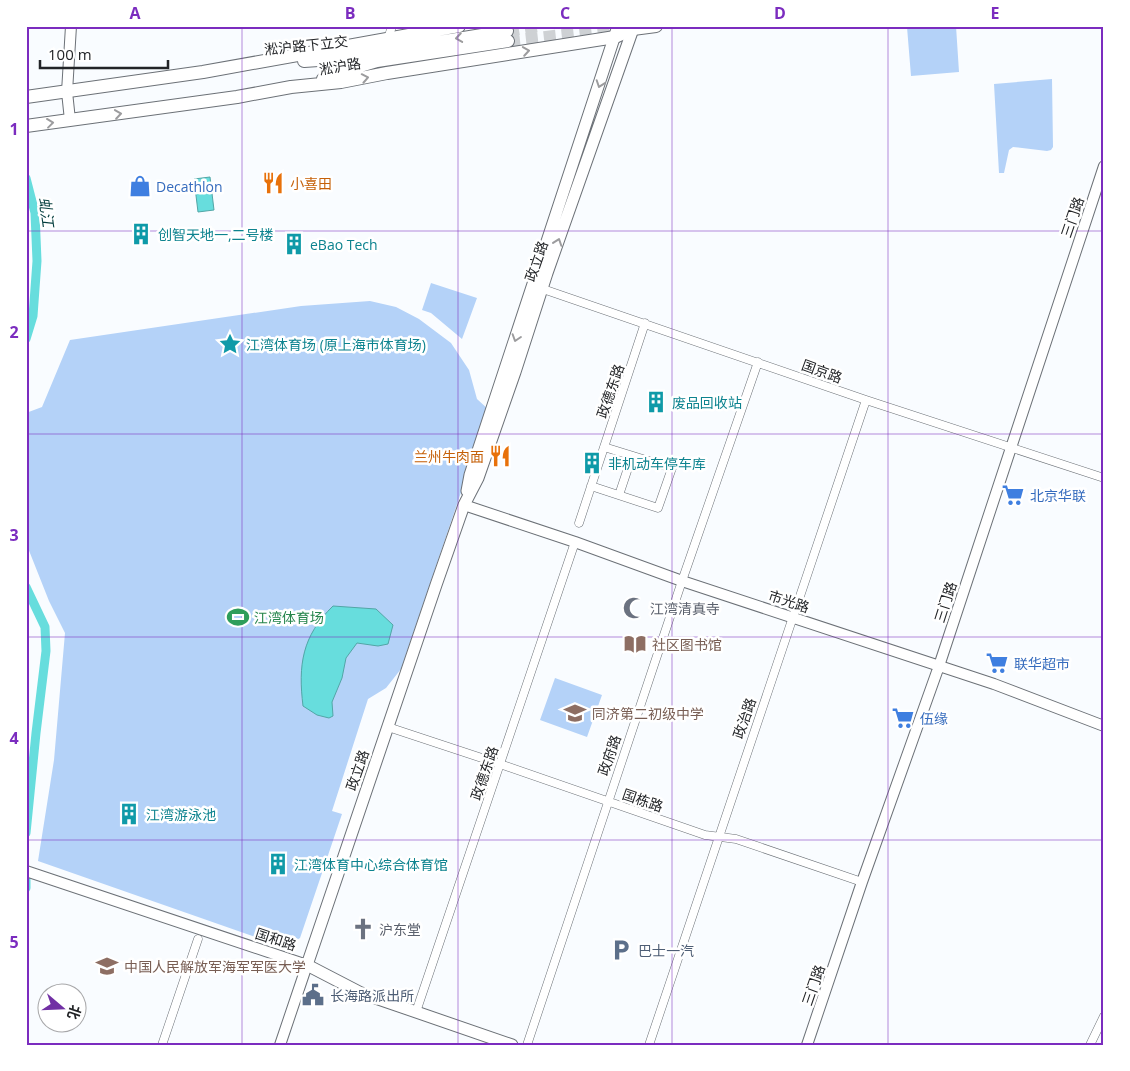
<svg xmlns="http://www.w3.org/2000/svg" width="1130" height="1071" font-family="'Open Sans','Noto Sans SC',sans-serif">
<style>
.park{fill:#b4d2f8}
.water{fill:#67dddd;stroke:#52a6a6}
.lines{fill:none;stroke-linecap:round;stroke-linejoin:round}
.canal{stroke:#67dddd;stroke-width:9}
.primary-tunnel{stroke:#ced1d4;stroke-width:12;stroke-dasharray:12 6;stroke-linecap:butt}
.minor-casing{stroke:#6c7177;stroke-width:9}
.tertiary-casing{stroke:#6c7177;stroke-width:12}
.secondary-casing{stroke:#6c7177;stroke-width:13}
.primary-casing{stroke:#6c7177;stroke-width:14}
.minor{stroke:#fff;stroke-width:8}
.tertiary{stroke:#fff;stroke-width:10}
.secondary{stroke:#fff;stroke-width:11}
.primary{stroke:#fff;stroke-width:12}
.oneway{stroke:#9c9c9e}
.grid{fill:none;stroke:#7b2cbf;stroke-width:1;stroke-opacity:0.55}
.labels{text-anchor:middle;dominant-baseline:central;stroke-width:5;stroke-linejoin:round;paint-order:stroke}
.street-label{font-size:14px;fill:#222427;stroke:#fff}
.food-label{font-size:14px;fill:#c56008;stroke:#fff;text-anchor:start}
.shop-label{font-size:14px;fill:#366cbe;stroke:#fff;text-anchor:start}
.culture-label{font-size:14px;fill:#0d838f;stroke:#fff;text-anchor:start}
.worship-label{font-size:14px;fill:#5b616d;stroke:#fff;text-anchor:start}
.leisure-label{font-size:14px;fill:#27864d;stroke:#fff;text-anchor:start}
.education-label{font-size:14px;fill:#785e54;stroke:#fff;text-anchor:start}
.service-label{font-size:14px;fill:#4e5e75;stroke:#fff;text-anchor:start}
.water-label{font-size:15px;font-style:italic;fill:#033d3e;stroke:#fff}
.neatline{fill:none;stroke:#7b2cbf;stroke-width:2}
.grid-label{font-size:16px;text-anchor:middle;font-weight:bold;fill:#7b2cbf}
</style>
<rect width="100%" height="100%" fill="#f9fcff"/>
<!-- park -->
<path class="park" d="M956,26L959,72L911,76L907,27Z
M1052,79L1053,147L1051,150L1047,151L1013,147L1009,150L1004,173H999L994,84Z
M431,283L477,298L462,339L431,313L422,310Z
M370,301L396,307L419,319L451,343L469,370L477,399L489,410L401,669L386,688L368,699L332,811L342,814L300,938L284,947L38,861L54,760L65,633L49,601L26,543V413L42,407L70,340L301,306Z
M555,678L602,695L587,737L540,720Z"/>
<!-- water -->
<path class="water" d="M210,177L214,210L198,212L194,179Z
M333,606L376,609L393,625L388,644L378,646L357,643L346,658L342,678L332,702L333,716L329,718L317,715L303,706C298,665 302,636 333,606Z"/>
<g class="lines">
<!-- canal -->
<path class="canal" d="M26,178L35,213L37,261L33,316L26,339
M26,587L45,627L46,651L36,733L26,833
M26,872V888"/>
<!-- primary-tunnel -->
<path class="primary-tunnel" d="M507,31L538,26
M508,41L627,28"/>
<!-- minor casing -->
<g class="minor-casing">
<path id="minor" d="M388,39L392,26
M540,288L866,400L1104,478
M591,486L658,508L672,468L604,447
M619,495L632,456
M579,523L645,323
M388,727L500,764L705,835L736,839L862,882
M416,1012L575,542
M162,1045L198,939
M527,1045L682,581L758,362
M649,1045L866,400
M1090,1045L1104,1016"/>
</g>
<!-- tertiary casing -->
<g class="tertiary-casing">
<path id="tertiary" d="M70,120L67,92L71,26
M464,505L575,542L682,581L994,684L1104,726
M26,871L307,965L280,1045
M807,1045L862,882L939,666L1104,166"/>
</g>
<!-- secondary casing -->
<g class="secondary-casing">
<path id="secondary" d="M467,491L470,475L618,26
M512,1045L361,993L307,965L436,585L464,505L478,478L515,372L547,273L634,26"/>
</g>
<!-- primary casing -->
<g class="primary-casing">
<path id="primary" d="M304,61L333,59L507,31
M323,79L350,69L377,61L508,41
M26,97L203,72L459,26
M26,126L237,97L291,87L341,82L387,73L615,37L633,29L656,26"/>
</g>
<!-- minor -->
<use href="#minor" class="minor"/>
<!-- tertiary -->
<use href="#tertiary" class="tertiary"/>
<!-- secondary -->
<use href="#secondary" class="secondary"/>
<!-- primary -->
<use href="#primary" class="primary"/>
</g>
<!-- one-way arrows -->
<defs><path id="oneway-chevron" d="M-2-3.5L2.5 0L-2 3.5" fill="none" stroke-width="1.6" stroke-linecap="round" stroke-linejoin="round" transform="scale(1.25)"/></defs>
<g class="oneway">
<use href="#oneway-chevron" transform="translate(459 38) rotate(171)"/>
<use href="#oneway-chevron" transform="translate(526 51) rotate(-9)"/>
<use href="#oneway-chevron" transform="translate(365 78) rotate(-11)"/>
<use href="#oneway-chevron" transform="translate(600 84) rotate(109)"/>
<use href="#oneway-chevron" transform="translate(118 114) rotate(-8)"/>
<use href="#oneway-chevron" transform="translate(50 123) rotate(-7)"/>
<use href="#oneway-chevron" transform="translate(558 242) rotate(-71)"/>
<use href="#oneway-chevron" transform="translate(516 338) rotate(108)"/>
</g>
<!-- grid -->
<path class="grid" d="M242,26V1045M458,26V1045M672,26V1045M888,26V1045M26,231H1104M26,434H1104M26,637H1104M26,840H1104"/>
<!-- icons -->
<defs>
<g id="restaurant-bare" transform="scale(1.725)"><path d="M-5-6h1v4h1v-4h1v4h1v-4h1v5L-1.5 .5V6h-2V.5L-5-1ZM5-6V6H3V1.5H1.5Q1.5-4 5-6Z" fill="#e8710a" stroke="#fff" stroke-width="2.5" paint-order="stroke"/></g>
<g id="shop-bare" transform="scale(1.725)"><path d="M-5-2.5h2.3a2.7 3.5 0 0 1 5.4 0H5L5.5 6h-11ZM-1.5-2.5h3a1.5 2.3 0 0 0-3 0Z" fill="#3f7fe0" stroke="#fff" stroke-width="2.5" paint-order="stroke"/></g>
<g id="building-bare" transform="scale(1.725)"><path d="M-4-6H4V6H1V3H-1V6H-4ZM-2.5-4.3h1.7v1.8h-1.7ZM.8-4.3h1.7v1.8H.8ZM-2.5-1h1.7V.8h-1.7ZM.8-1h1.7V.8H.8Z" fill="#0f9aa8" stroke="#fff" stroke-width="2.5" paint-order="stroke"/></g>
<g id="sight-bare" transform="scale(1.725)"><path d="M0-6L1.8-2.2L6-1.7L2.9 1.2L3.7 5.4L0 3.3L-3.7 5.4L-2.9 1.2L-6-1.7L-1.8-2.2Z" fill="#0f9aa8" stroke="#fff" stroke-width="2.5" paint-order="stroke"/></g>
<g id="supermarket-bare" transform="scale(1.725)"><path d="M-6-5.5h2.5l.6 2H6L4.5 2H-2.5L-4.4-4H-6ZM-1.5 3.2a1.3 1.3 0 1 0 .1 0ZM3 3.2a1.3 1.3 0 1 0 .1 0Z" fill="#3f7fe0" stroke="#fff" stroke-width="2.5" paint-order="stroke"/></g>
<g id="mosque-bare" transform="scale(1.725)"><path d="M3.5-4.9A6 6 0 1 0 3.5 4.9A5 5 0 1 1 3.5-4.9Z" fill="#6b7280" stroke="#fff" stroke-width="2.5" paint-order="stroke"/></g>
<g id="stadium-bare" transform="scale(1.725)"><path d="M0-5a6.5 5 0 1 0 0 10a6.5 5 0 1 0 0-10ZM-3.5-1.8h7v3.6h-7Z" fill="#2e9e5b" stroke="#fff" stroke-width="2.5" paint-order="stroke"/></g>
<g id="library-bare" transform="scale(1.725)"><path d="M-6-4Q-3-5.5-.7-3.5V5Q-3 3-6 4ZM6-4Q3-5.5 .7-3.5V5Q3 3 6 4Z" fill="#8d6e63" stroke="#fff" stroke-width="2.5" paint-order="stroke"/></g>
<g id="school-bare" transform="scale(1.725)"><path d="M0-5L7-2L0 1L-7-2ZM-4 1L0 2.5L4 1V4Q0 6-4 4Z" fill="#8d6e63" stroke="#fff" stroke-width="2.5" paint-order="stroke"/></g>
<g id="church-bare" transform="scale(1.725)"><path d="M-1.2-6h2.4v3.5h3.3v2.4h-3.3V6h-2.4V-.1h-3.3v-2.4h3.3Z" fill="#6b7280" stroke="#fff" stroke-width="2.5" paint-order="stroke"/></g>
<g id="parking-bare" transform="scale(1.725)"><path d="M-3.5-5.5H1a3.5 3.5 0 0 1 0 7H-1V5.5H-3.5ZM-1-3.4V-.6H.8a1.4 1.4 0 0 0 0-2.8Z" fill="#5c6f8a" stroke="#fff" stroke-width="2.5" paint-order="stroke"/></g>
<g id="university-bare" transform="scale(1.725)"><path d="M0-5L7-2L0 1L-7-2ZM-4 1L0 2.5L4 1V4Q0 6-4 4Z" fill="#8d6e63" stroke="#fff" stroke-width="2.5" paint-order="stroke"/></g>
<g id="civic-bare" transform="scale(1.725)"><path d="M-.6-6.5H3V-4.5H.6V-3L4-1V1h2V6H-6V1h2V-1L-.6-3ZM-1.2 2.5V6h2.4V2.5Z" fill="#5c6f8a" stroke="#fff" stroke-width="2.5" paint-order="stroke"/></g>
</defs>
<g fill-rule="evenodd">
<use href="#restaurant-bare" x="273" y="183"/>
<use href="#shop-bare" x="140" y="186"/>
<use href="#building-bare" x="141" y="234"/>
<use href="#building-bare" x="294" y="244"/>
<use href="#sight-bare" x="230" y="344"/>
<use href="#building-bare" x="656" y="402"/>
<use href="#restaurant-bare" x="500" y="456"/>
<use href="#building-bare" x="592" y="463"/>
<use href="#supermarket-bare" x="1013" y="495"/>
<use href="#mosque-bare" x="634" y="608"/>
<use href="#stadium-bare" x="238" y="617"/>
<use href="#library-bare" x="635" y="644"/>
<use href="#supermarket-bare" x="997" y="663"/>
<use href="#school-bare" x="575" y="713"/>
<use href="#supermarket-bare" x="903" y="718"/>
<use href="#building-bare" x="129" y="814"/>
<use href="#building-bare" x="278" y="864"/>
<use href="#church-bare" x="363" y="929"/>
<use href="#parking-bare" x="621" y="950"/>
<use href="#university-bare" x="107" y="966"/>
<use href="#civic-bare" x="313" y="995"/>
</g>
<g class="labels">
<!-- street labels -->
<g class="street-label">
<text transform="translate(306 45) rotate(-6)">淞沪路下立交</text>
<text transform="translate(340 66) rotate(-9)">淞沪路</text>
<text transform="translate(1072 217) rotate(-71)">三门路</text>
<text transform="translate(536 261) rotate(-71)">政立路</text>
<text transform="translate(822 371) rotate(20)">国京路</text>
<text transform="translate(610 391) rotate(-71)">政德东路</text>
<text transform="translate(789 601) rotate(18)">市光路</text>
<text transform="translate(945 602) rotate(-72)">三门路</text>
<text transform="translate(744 718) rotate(-71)">政治路</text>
<text transform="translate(609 755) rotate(-71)">政府路</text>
<text transform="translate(357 770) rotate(-71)">政立路</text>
<text transform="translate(484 773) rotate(-71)">政德东路</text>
<text transform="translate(643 800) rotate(19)">国栋路</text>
<text transform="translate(276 939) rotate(18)">国和路</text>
<text transform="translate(813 985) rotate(-71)">三门路</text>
</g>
<!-- food labels -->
<g class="food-label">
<text x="290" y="183">小喜田</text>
<text x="484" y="456" text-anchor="end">兰州牛肉面</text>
</g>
<!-- shop labels -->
<g class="shop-label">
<text x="156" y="186">Decathlon</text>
<text x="1030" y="495">北京华联</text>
<text x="1014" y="663">联华超市</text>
<text x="920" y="718">伍缘</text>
</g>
<!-- culture labels -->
<g class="culture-label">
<text x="158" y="234">创智天地一,二号楼</text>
<text x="310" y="244">eBao Tech</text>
<text x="246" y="344">江湾体育场 (原上海市体育场)</text>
<text x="672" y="402">废品回收站</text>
<text x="608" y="463">非机动车停车库</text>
<text x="146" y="814">江湾游泳池</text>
<text x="294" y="864">江湾体育中心综合体育馆</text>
</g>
<!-- worship labels -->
<g class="worship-label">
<text x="650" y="608">江湾清真寺</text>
<text x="379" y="929">沪东堂</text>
</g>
<!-- leisure labels -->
<g class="leisure-label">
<text x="254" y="617">江湾体育场</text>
</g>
<!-- education labels -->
<g class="education-label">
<text x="652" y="644">社区图书馆</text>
<text x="592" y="713">同济第二初级中学</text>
<text x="124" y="966">中国人民解放军海军军医大学</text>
</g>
<!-- service labels -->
<g class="service-label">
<text x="638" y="950">巴士一汽</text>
<text x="330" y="995">长海路派出所</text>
</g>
<!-- water labels -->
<g class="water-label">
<text transform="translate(47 212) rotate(82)">虬江</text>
</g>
</g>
<!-- border -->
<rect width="1130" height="1071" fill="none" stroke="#ffffff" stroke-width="55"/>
<!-- north arrow -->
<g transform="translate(62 1008) rotate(109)"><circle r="24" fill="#ffffff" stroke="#a7a7a9"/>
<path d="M0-4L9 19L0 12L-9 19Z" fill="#7130a4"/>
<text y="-8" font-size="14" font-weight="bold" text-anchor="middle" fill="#222427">北</text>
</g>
<!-- scale -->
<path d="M40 60v8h128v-8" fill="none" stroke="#222427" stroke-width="2.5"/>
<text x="48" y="60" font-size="15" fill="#222427" stroke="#ffffff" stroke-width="4" paint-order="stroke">100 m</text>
<rect x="28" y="28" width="1074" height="1016" class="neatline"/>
<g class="grid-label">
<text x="135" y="19">A</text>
<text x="350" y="19">B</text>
<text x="565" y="19">C</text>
<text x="780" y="19">D</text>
<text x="995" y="19">E</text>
<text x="14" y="135">1</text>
<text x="14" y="338">2</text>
<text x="14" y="541">3</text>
<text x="14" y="744">4</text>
<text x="14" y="948">5</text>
</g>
</svg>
